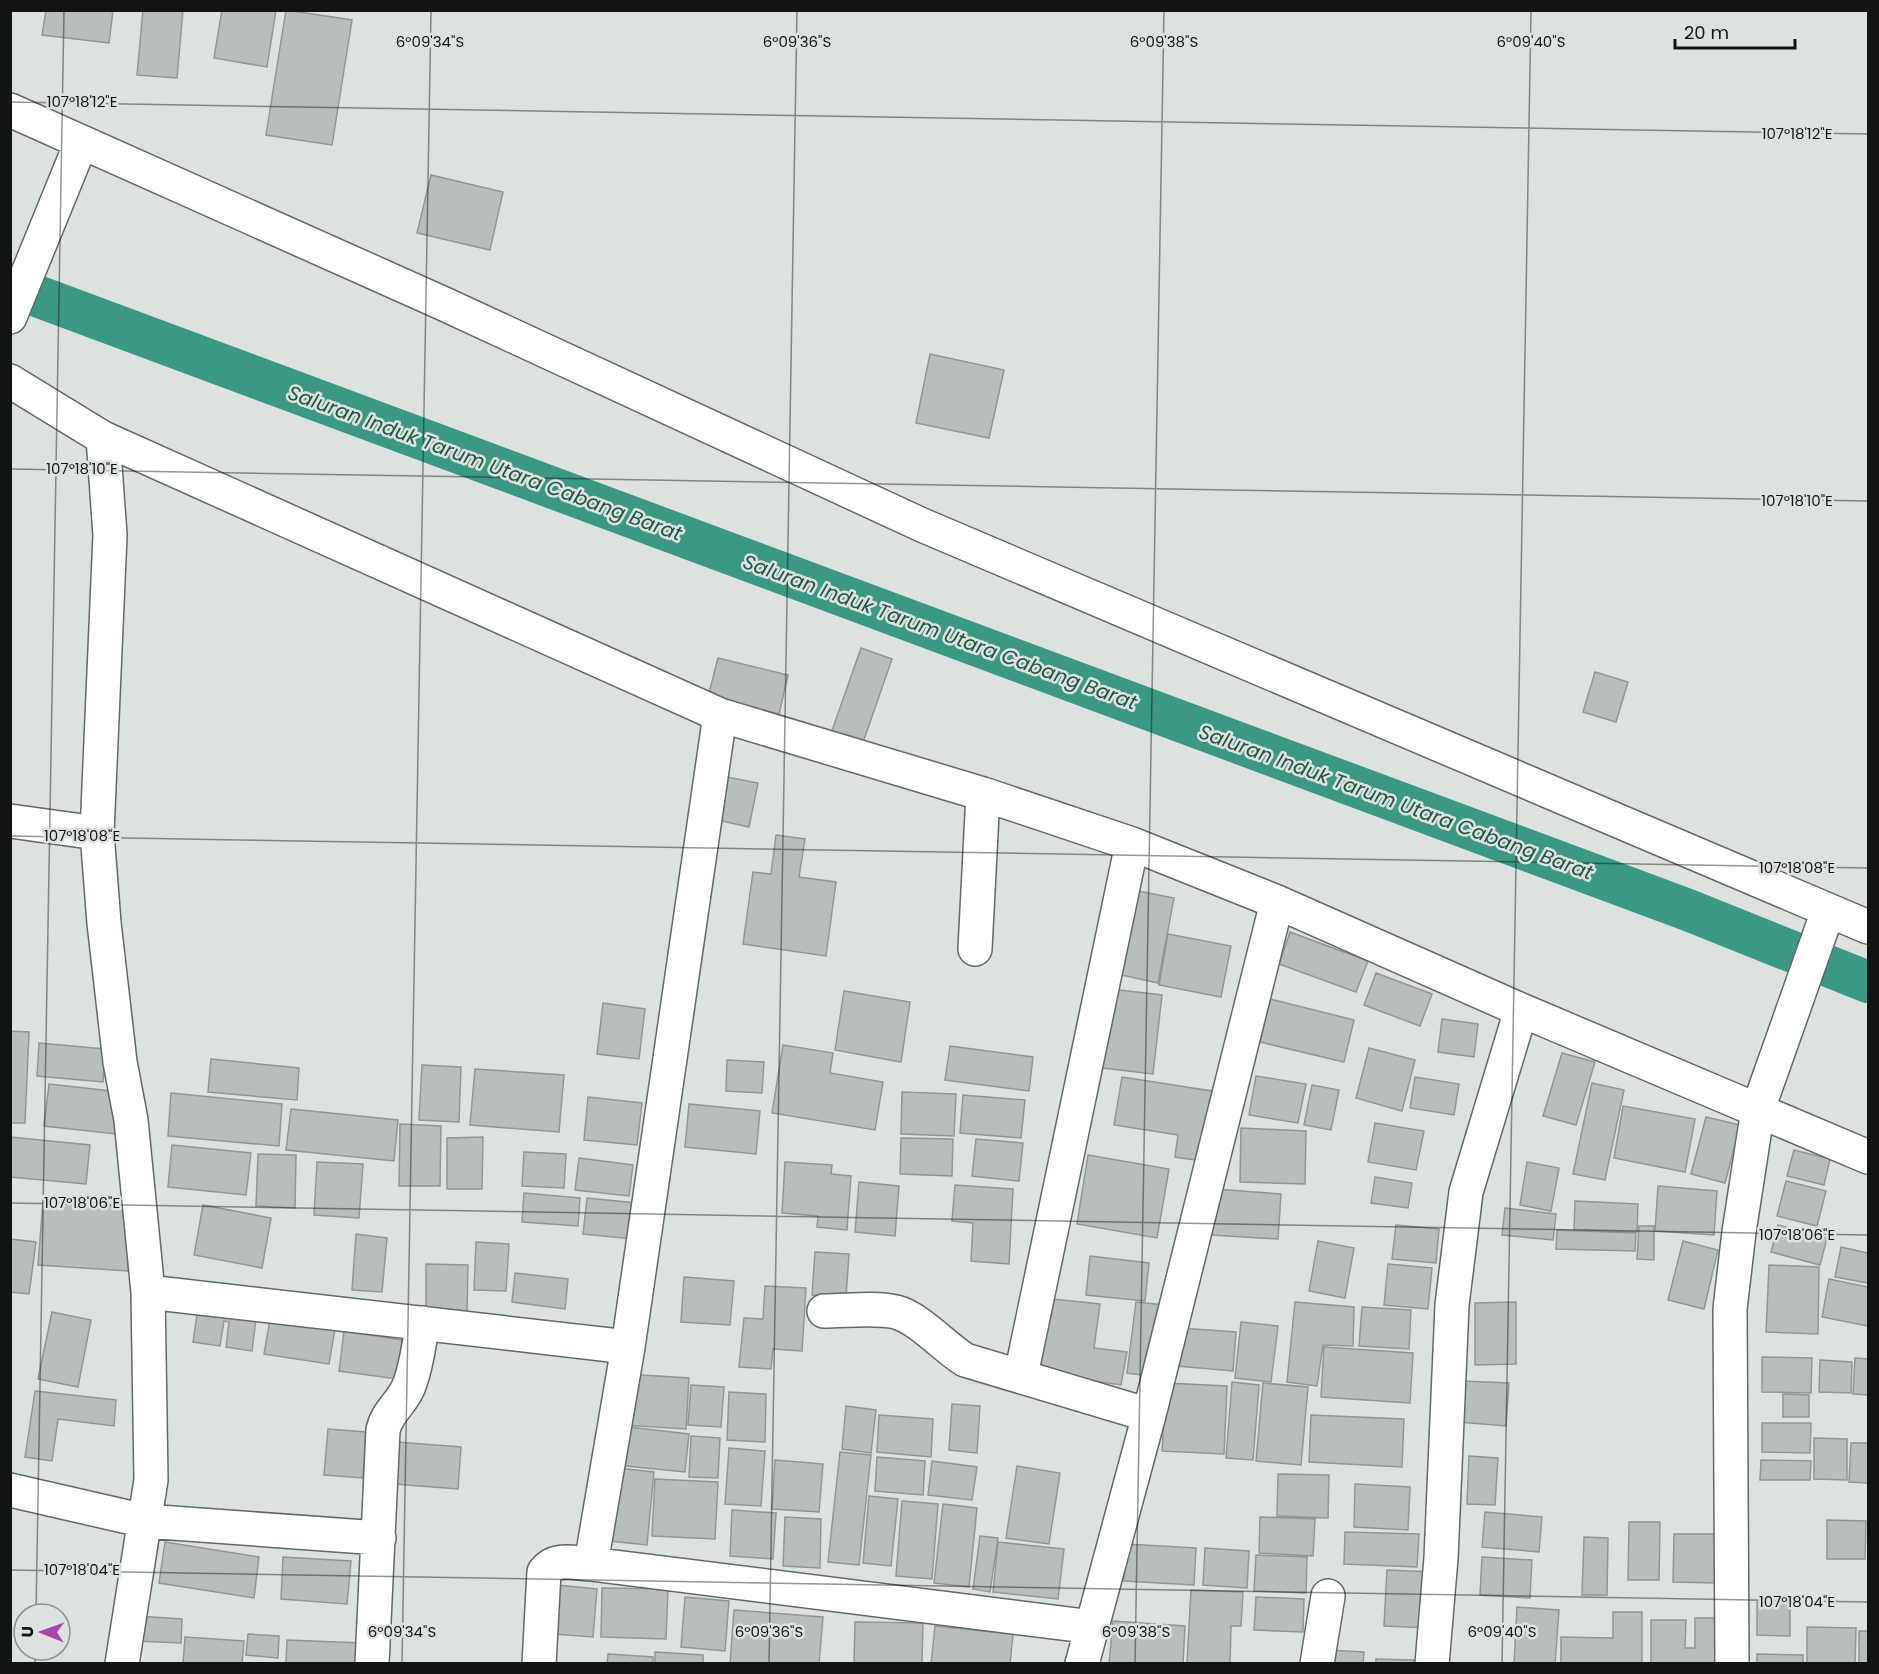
<svg xmlns="http://www.w3.org/2000/svg" width="1879" height="1674" font-family="Poppins,sans-serif">
<style>
.lines{fill:none;stroke-linecap:round;stroke-linejoin:round}
.canal{stroke:#3b9882;stroke-width:42}
.building{fill:#b8bebc;stroke:#919795;stroke-width:1.5}
.minor-casing{stroke:#636967;stroke-width:36}
.minor{stroke:#fff;stroke-width:33}
.ticks{fill:none;stroke:#121413;stroke-width:1.5;stroke-opacity:0.45}
.labels{text-anchor:middle;dominant-baseline:central;stroke-width:5;stroke-linejoin:round;paint-order:stroke}
.water-label{font-size:20px;font-style:italic;fill:#205447;stroke:#dce2e0}
.ticks-label{font-size:15px;text-anchor:middle;fill:#121413;stroke:#dce2e0;stroke-width:5;stroke-linejoin:round;paint-order:stroke}
</style>
<rect width="100%" height="100%" fill="#dce2e0"/>
<g class="lines">
<!-- canal -->
<path class="canal" d="M10,286L1688,910L1868,982"/>
</g>
<!-- building -->
<path class="building" d="M46,10H113L109,43L42,35Z
M143,10H183L177,78L137,75Z
M222,10H276L267,67L214,58Z
M286,10L352,20L332,145L266,135Z
M431,175L503,192L490,250L417,233Z
M930,354L1004,370L989,438L916,423Z
M861,648L892,659L859,754L828,742Z
M718,658L788,675L779,714L708,697Z
M1595,672L1628,682L1616,722L1583,712Z
M722,776L758,783L749,827L713,819Z
M776,835L805,839L799,877L836,882L826,956L743,944L753,872L771,874Z
M1133,890L1174,898L1158,983L1117,974Z
M1290,932L1368,961L1356,992L1279,964Z
M1168,934L1231,946L1221,997L1159,985Z
M1376,973L1432,994L1420,1026L1364,1005Z
M1111,989L1162,995L1153,1074L1103,1068Z
M844,991L910,1002L901,1062L835,1050Z
M1270,999L1354,1020L1344,1062L1260,1042Z
M603,1003L645,1009L639,1059L597,1054Z
M1442,1019L1478,1024L1474,1057L1438,1052Z
M10,1031L29,1032L25,1123H10Z
M39,1043L105,1049L103,1082L37,1076Z
M783,1045L833,1053L830,1073L883,1082L875,1130L772,1113Z
M950,1046L1033,1057L1029,1091L945,1080Z
M1369,1048L1415,1060L1402,1111L1356,1098Z
M1562,1053L1595,1062L1576,1125L1543,1116Z
M211,1059L299,1068L297,1100L208,1092Z
M727,1060L764,1062L762,1093L726,1091Z
M422,1065L461,1067L459,1122L419,1120Z
M475,1069L564,1075L559,1132L470,1125Z
M1256,1076L1306,1084L1298,1123L1249,1115Z
M1122,1077L1218,1092L1208,1162L1175,1157L1178,1135L1114,1125Z
M1415,1077L1459,1084L1454,1115L1410,1108Z
M1592,1083L1624,1090L1605,1180L1573,1174Z
M49,1084L120,1092L116,1134L44,1126Z
M1312,1085L1339,1090L1331,1130L1304,1125Z
M902,1092L956,1094L954,1136L901,1134Z
M171,1093L282,1104L279,1146L168,1136Z
M963,1095L1025,1100L1021,1138L960,1133Z
M588,1097L642,1103L637,1145L584,1140Z
M689,1104L760,1111L756,1154L685,1147Z
M1623,1106L1695,1119L1685,1172L1614,1158Z
M291,1109L398,1120L394,1161L286,1150Z
M1706,1117L1740,1125L1725,1183L1691,1174Z
M1375,1123L1424,1131L1416,1170L1368,1162Z
M400,1124L441,1126L440,1186H399Z
M1241,1128L1306,1131L1305,1184L1240,1182Z
M10,1137L90,1145L86,1184L10,1177Z
M483,1137L482,1189H447V1138Z
M901,1138L953,1139L952,1176L900,1174Z
M976,1139L1023,1143L1019,1181L972,1176Z
M172,1145L251,1153L246,1195L168,1187Z
M1794,1150L1830,1159L1824,1185L1787,1176Z
M524,1152L566,1154L564,1188L522,1186Z
M258,1154L296,1155L295,1208L256,1206Z
M1088,1155L1169,1169L1157,1238L1077,1224Z
M579,1158L633,1165L629,1196L575,1190Z
M317,1162L363,1164L359,1218L314,1215Z
M785,1162L832,1165L831,1174L851,1176L847,1230L817,1227L818,1216L782,1213Z
M1527,1162L1559,1168L1551,1211L1520,1205Z
M1375,1177L1412,1183L1408,1208L1371,1203Z
M1786,1181L1826,1191L1817,1226L1777,1216Z
M859,1182L899,1186L895,1236L855,1232Z
M955,1185L1013,1189L1009,1264L971,1261L973,1223L952,1221Z
M1658,1186L1717,1191L1714,1235L1655,1231Z
M1215,1189L1281,1194L1278,1239L1212,1235Z
M524,1193L580,1198L578,1226L522,1222Z
M587,1198L637,1203L633,1239L583,1234Z
M43,1201L132,1207L128,1271L38,1265Z
M1575,1201L1638,1204L1637,1232L1574,1230Z
M203,1205L271,1218L262,1268L194,1255Z
M1505,1208L1556,1214L1553,1240L1502,1235Z
M1396,1225L1439,1229L1436,1263L1392,1259Z
M1778,1225L1827,1238L1820,1265L1771,1252Z
M1639,1226H1654V1260L1637,1259Z
M1557,1230L1636,1233L1635,1251L1556,1249Z
M356,1234L387,1238L382,1292L352,1290Z
M10,1239L36,1242L29,1294L10,1292Z
M1318,1241L1354,1248L1345,1298L1309,1291Z
M1683,1241L1718,1250L1704,1309L1668,1300Z
M476,1242L509,1244L506,1291L474,1290Z
M1841,1247L1868,1253V1283L1835,1277Z
M815,1252L849,1254L846,1297L812,1295Z
M1090,1256L1149,1263L1145,1301L1086,1295Z
M426,1264L468,1265L467,1314H426Z
M1388,1264L1432,1268L1428,1309L1384,1305Z
M1769,1265L1819,1267L1818,1334L1766,1332Z
M515,1273L568,1279L565,1309L512,1302Z
M684,1277L734,1281L730,1325L681,1322Z
M1829,1279L1868,1287V1326L1822,1317Z
M765,1286L806,1288L802,1351L773,1349L771,1369L739,1367L744,1318L763,1319Z
M1043,1298L1100,1304L1094,1348L1127,1352L1121,1385L1036,1372Z
M199,1302L257,1311L252,1351L226,1347L229,1322L224,1321L220,1346L193,1342Z
M1136,1302L1165,1305L1156,1377L1127,1373Z
M1295,1302L1354,1307L1353,1346L1323,1345L1317,1386L1287,1382Z
M1516,1302V1364L1475,1365V1303Z
M1362,1307L1411,1310L1409,1349L1359,1346Z
M52,1312L91,1320L78,1387L38,1379Z
M270,1319L335,1329L329,1364L264,1354Z
M1241,1322L1278,1326L1271,1382L1235,1378Z
M1180,1328L1236,1332L1233,1371L1177,1366Z
M344,1331L402,1340L397,1379L339,1371Z
M1324,1347L1413,1353L1410,1403L1321,1397Z
M1762,1357L1812,1358L1811,1393L1762,1392Z
M1855,1358L1868,1359V1395L1853,1394Z
M1820,1360L1852,1362L1851,1393L1819,1392Z
M627,1374L689,1378L686,1429L624,1425Z
M1463,1381L1509,1383L1506,1426L1459,1422Z
M1232,1382L1259,1385L1253,1460L1226,1458Z
M1166,1383L1227,1386L1224,1454L1162,1451Z
M1263,1383L1308,1387L1301,1465L1256,1461Z
M691,1385L724,1387L721,1427L688,1425Z
M35,1391L116,1400L114,1426L58,1419L52,1461L25,1457Z
M729,1392L766,1394L765,1442L727,1440Z
M1783,1394L1809,1395V1417H1783Z
M952,1404L980,1406L977,1453L949,1450Z
M846,1406L876,1410L871,1453L842,1449Z
M879,1415L933,1419L931,1457L877,1452Z
M1311,1415L1404,1419L1402,1467L1309,1462Z
M1762,1423H1811L1810,1453L1762,1452Z
M620,1426L689,1434L685,1472L616,1465Z
M328,1429L366,1432L363,1478L324,1475Z
M691,1436L720,1438L718,1478L689,1477Z
M1814,1438L1847,1439V1480L1814,1479Z
M384,1441L461,1447L458,1489L381,1483Z
M1851,1443H1868V1483L1849,1482Z
M729,1448L765,1451L761,1506L725,1504Z
M840,1452L871,1455L859,1565L828,1562Z
M1469,1456L1498,1458L1495,1505L1467,1504Z
M877,1457L925,1461L923,1495L875,1491Z
M775,1460L823,1464L819,1512L772,1509Z
M1761,1460L1811,1461L1810,1480H1760Z
M932,1461L977,1467L972,1500L928,1495Z
M1017,1466L1060,1473L1049,1544L1006,1538Z
M608,1467L654,1472L647,1545L600,1540Z
M1278,1474L1329,1475L1328,1518L1277,1516Z
M655,1479L718,1482L715,1539L652,1536Z
M1355,1484L1410,1487L1408,1530L1354,1527Z
M869,1496L898,1499L891,1566L863,1563Z
M902,1501L938,1504L932,1579L896,1576Z
M943,1504L977,1508L969,1587L934,1583Z
M732,1510L776,1513L773,1559L730,1556Z
M1485,1512L1542,1517L1539,1552L1482,1547Z
M785,1517L821,1519L820,1568L783,1566Z
M1260,1517L1315,1519L1313,1556L1259,1553Z
M1827,1520L1866,1521L1865,1559H1827Z
M1629,1522H1660L1659,1580H1628Z
M1345,1532L1419,1534L1417,1567L1344,1564Z
M1674,1534H1716L1715,1583L1673,1582Z
M980,1536L998,1538L990,1592L973,1589Z
M1584,1537L1608,1538L1607,1595H1582Z
M165,1542L259,1557L254,1598L159,1583Z
M998,1542L1064,1549L1058,1599L993,1592Z
M1126,1544L1196,1548L1194,1585L1124,1581Z
M1205,1548L1249,1551L1247,1588L1203,1585Z
M1256,1555L1307,1557L1306,1593L1254,1591Z
M283,1557L351,1561L347,1604L281,1599Z
M1482,1557L1532,1560L1530,1598L1480,1595Z
M1387,1570L1434,1572L1431,1628L1384,1626Z
M557,1585L597,1589L593,1637L554,1634Z
M602,1588L668,1589L666,1639L601,1637Z
M1191,1590L1243,1592L1241,1626H1231L1230,1664H1187Z
M685,1597L729,1601L725,1651L681,1647Z
M1256,1597L1304,1599L1303,1632L1254,1630Z
M1757,1602L1790,1603V1636L1757,1635Z
M1517,1607L1559,1610L1555,1664H1514Z
M734,1610L823,1617L819,1664H730Z
M1613,1612H1642V1664H1561V1637L1613,1638Z
M136,1616L182,1619L181,1643L135,1641Z
M1695,1618H1724L1723,1664H1651V1620H1686L1685,1648H1695Z
M1113,1621L1185,1626L1183,1664H1109Z
M855,1622L923,1623L922,1664H854Z
M935,1626L1013,1634L1010,1664H931Z
M1807,1627L1856,1628L1855,1664H1807Z
M1859,1631H1868V1664H1859Z
M248,1634L279,1636L278,1658L246,1655Z
M185,1637L244,1641L242,1664H183Z
M287,1640L361,1643L360,1664H286Z
M1328,1650L1364,1652L1363,1664H1328Z
M655,1652L703,1655V1664H655Z
M608,1654L653,1657V1664H607Z
M1757,1654L1803,1655V1664H1757Z
M1376,1659L1414,1660V1664H1376Z"/>
<g class="lines">
<!-- minor casing -->
<g class="minor-casing">
<path id="minor" d="M10,110L442,303L922,525L1868,927
M10,317L81,143
M10,381L103,438L720,715L983,794L1132,844L1277,902L1521,1010L1868,1157
M103,438L110,535L97,833L104,923L120,1062L131,1120L148,1292L151,1480L122,1664
M10,821L97,833
M975,949L983,794
M148,1292L628,1347
M824,1311C847,1311 873,1307 896,1312C919,1318 944,1347 965,1360L1149,1415
M1021,1375L1132,844
M10,1490L145,1521L379,1538
M591,1564L1093,1627
M372,1664L383,1430C387,1411 404,1402 410,1383C417,1364 419,1343 423,1323
M539,1664L544,1572C555,1557 574,1563 591,1564L628,1347L720,715
M1082,1664L1149,1415L1277,902
M1317,1664L1328,1596
M1432,1664L1441,1558L1452,1305L1466,1192L1521,1010
M1732,1664L1730,1309L1739,1232L1758,1109L1828,911"/>
</g>
<!-- minor -->
<use href="#minor" class="minor"/>
</g>
<!-- ticks -->
<path class="ticks" d="M10,102L1868,134M10,469L1868,501M10,836L1868,868M10,1203L1868,1235M10,1570L1868,1602M36,1614L64,10M35,1664V1650M402,1664L431,10M769,1664L797,10M1135,1664L1164,10M1502,1664L1531,10"/>
<g class="labels">
<!-- water labels -->
<g class="water-label">
<text transform="translate(485 463) rotate(20)">Saluran Induk Tarum Utara Cabang Barat</text>
<text transform="translate(940 632) rotate(20)">Saluran Induk Tarum Utara Cabang Barat</text>
<text transform="translate(1396 802) rotate(20)">Saluran Induk Tarum Utara Cabang Barat</text>
</g>
</g>
<g class="ticks-label">
<text x="430" y="47">6°09'34"S</text>
<text x="797" y="47">6°09'36"S</text>
<text x="1164" y="47">6°09'38"S</text>
<text x="1531" y="47">6°09'40"S</text>
<text x="82" y="107">107°18'12"E</text>
<text x="1797" y="139">107°18'12"E</text>
<text x="82" y="474">107°18'10"E</text>
<text x="1797" y="506">107°18'10"E</text>
<text x="82" y="841">107°18'08"E</text>
<text x="1797" y="873">107°18'08"E</text>
<text x="82" y="1208">107°18'06"E</text>
<text x="1797" y="1240">107°18'06"E</text>
<text x="82" y="1575">107°18'04"E</text>
<text x="1797" y="1607">107°18'04"E</text>
<text x="402" y="1637">6°09'34"S</text>
<text x="769" y="1637">6°09'36"S</text>
<text x="1136" y="1637">6°09'38"S</text>
<text x="1502" y="1637">6°09'40"S</text>
</g>
<!-- border -->
<rect width="1879" height="1674" fill="none" stroke="#121413" stroke-width="24"/>
<!-- north arrow -->
<g transform="translate(42 1632) rotate(271)"><circle r="28" fill="#dce2e0" stroke="#8b908e" stroke-width="1.5"/>
<path d="M0-4.5L10 22L0 15L-10 22Z" fill="#a545ad"/>
<text y="-9" font-size="16" font-weight="bold" text-anchor="middle" fill="#121413">U</text>
</g>
<!-- scale -->
<path d="M1675 39v9h120v-9" fill="none" stroke="#121413" stroke-width="3"/>
<text x="1684" y="39" font-size="18" fill="#121413" stroke="#dce2e0" stroke-width="4.5" paint-order="stroke">20 m</text>
</svg>
